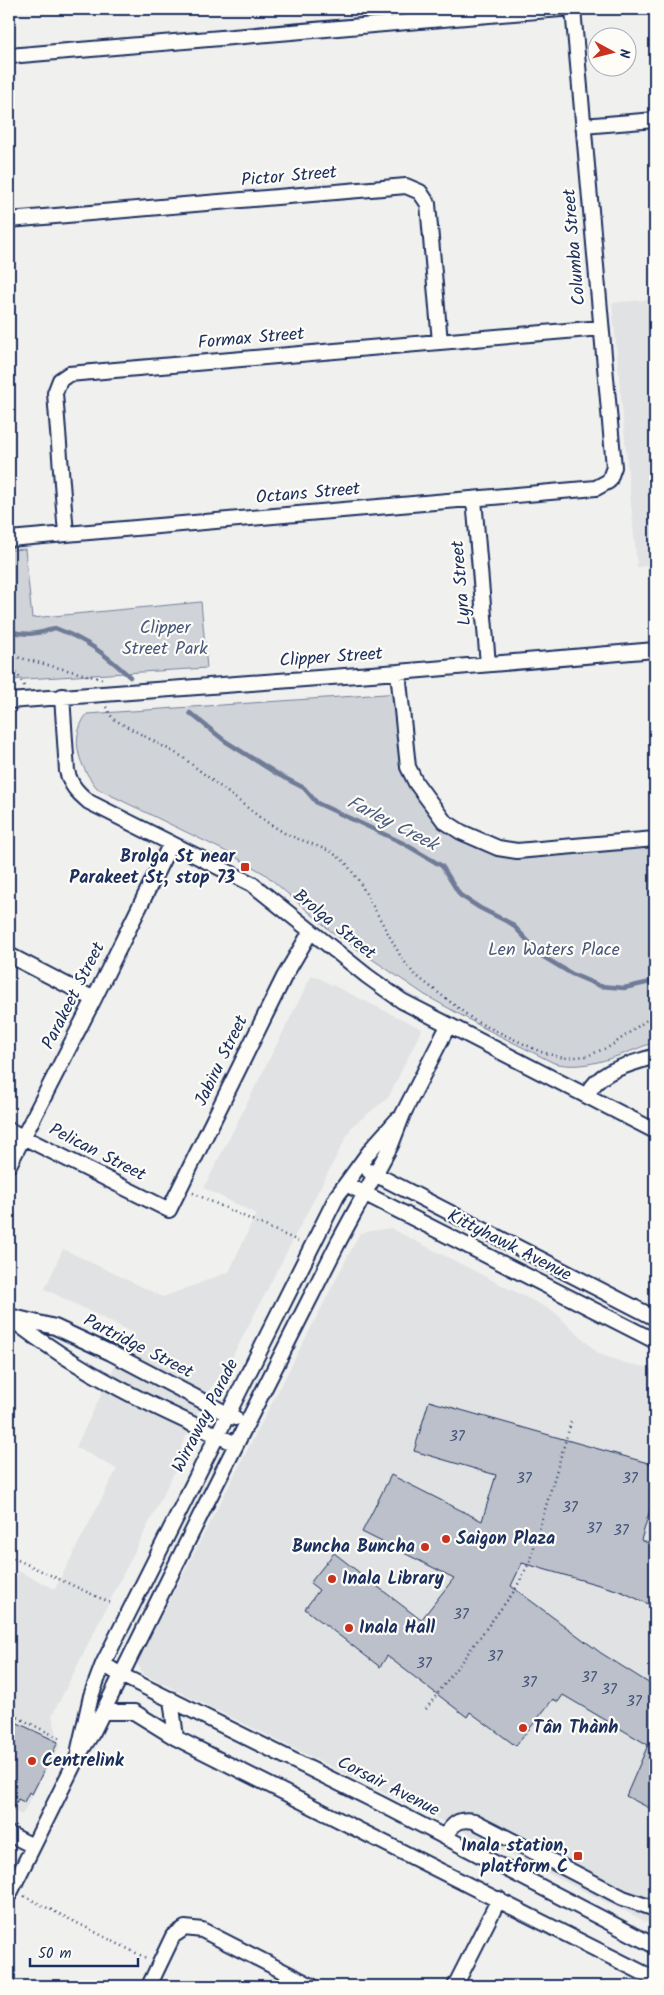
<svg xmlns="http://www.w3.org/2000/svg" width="664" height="1995" font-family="Kalam,sans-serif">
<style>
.built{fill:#e0e2e3}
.green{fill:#d0d3d8;stroke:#76819b}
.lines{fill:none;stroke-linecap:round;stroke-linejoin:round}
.stream{stroke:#6f7b97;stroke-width:4.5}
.building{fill:#bbc0ca;stroke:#1b2f5e}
.minor-casing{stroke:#1b2f5e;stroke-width:18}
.path{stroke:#1b2f5e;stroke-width:2.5;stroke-dasharray:1 4;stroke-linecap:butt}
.minor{stroke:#fdfcf7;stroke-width:14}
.poi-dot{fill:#c8321e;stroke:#fdfcf7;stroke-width:2}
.labels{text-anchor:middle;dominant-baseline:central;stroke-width:4.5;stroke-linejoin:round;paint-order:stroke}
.number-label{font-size:15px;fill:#435379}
.street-label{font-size:18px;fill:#1b2f5e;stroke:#fdfcf7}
.park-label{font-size:18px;fill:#48587c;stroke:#fdfcf7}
.poi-label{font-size:18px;font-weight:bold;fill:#1b2f5e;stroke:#fdfcf7;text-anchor:start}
.water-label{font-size:19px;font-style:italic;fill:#4c5b7f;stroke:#fdfcf7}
</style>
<rect width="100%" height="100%" fill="#f0f0ee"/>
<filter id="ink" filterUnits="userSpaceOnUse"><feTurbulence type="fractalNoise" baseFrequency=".02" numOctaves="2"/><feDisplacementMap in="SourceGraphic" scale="10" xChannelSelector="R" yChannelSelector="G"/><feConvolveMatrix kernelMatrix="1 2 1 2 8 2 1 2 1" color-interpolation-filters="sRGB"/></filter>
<g filter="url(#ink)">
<!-- built -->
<path class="built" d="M655,299V565L637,567L612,303Z
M312,975L422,1029L388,1098L352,1126L226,1369L210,1389L181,1446L182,1457L52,1716L60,1745L22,1815L9,1809V1590L19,1571L55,1589L117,1469L76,1447L131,1332L45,1289L63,1249L163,1297L229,1272L256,1214L204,1188Z
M390,1228L553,1311L599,1354L625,1363L655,1369V1926L143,1674L137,1663L360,1233Z"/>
<!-- green -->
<path class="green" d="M25,549L32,618L201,602L207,668L9,680V550Z
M400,693L408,767L444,821L498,848L655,839V1042C623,1053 588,1072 554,1063L484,1028L425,995L332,932L265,874L225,851L98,789C80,768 68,739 87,714Z"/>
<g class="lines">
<!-- stream -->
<path class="stream" d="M9,631C26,636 39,634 55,628C87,640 105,654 130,677
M190,713L225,741L279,775L304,788L317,803L403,843L442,866L460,895L480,908L512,924L542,956L572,974L600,986L624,988L655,981"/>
</g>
<!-- building -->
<path class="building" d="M429,1401L655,1465V1493L641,1540L655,1546V1607L620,1591L522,1563L511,1586L601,1653L655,1687V1811L626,1796L648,1745L563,1695L558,1702L553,1699L516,1746L470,1712L467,1717L387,1656L380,1667L305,1609L319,1590L310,1583L334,1553L421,1620L454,1578L362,1532L391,1475L482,1521L496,1475L414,1451Z
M9,1719L58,1742L32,1794L29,1792L24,1802L18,1799L9,1816Z"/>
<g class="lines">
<!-- minor casing -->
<g class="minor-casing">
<path id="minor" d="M9,56L561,9
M583,126L655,120
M9,220L406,186L420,192L428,204L440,342
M474,499L488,664
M66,534L55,393L60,380L69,374L601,328
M9,539L596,488L609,481L614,467L573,9
M398,672L408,767L416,783L444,821L461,832L498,848L517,851L655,839
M62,696L67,771C71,786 77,792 89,802L252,884L367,976L402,1001L655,1131
M9,701L398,672L655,650
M9,955L94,999
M587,1095C600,1069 629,1065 655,1056
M9,1130L169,1210L284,977L311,931
M9,1165L94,999L171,843
M369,1171L655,1318
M346,1184L655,1341
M9,1316L55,1327L111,1353L235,1418
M11,1319C83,1375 154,1407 236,1444
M103,1664L121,1675L381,1804L655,1946
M171,1699L176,1738
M103,1712H134L176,1738L655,1979
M79,1749L91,1696L103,1664L337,1196L372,1148L397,1120
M9,1834L33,1846
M444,1837C453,1824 458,1818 474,1821L623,1898L655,1909
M9,1895L79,1754L93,1732L204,1508L339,1241L391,1145L403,1114L448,1026
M149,1986L173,1936L185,1928L202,1930L312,1986
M455,1986L499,1899"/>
</g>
<!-- path -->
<path class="path" d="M9,655L102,679
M9,659L24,686
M106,707L113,719L181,756L262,819L286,834L330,851L345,862L359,881L401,957L414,974L475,1021L541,1052L564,1058L587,1056L611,1046L655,1014
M193,1193L298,1241
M9,1556L113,1604
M426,1709L515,1590L529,1563L572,1419
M9,1713L59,1738
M24,1896L148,1959"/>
<!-- minor -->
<use href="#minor" class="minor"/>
</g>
</g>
<!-- markers -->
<g class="poi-dot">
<rect x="240" y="862" width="10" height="10" rx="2.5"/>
<circle cx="446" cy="1539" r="5"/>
<circle cx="425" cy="1547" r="5"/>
<circle cx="332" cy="1579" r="5"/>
<circle cx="349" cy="1628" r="5"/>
<circle cx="523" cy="1728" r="5"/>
<circle cx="32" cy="1761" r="5"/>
<rect x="573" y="1851" width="10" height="10" rx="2.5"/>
</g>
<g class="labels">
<!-- number labels -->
<g class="number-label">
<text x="457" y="1437">37</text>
<text x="524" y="1479">37</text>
<text x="630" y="1479">37</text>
<text x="570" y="1508">37</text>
<text x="594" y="1529">37</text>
<text x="621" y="1531">37</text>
<text x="461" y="1615">37</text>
<text x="495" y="1657">37</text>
<text x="424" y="1664">37</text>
<text x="589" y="1678">37</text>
<text x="529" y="1683">37</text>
<text x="609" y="1690">37</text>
<text x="634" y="1702">37</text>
</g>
<!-- street labels -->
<g class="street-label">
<text transform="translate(289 177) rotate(-5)">Pictor Street</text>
<text transform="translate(575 247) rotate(-95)">Columba Street</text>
<text transform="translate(251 339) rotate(-5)">Formax Street</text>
<text transform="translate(308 494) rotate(-5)">Octans Street</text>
<text transform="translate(462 583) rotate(-95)">Lyra Street</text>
<text transform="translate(331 658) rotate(-4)">Clipper Street</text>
<text transform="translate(334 925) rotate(39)">Brolga Street</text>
<text transform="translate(74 996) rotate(-63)">Parakeet Street</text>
<text transform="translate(222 1061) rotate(-64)">Jabiru Street</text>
<text transform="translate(97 1153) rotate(27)">Pelican Street</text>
<text transform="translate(509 1246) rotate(27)">Kittyhawk Avenue</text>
<text transform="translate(138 1347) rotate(27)">Partridge Street</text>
<text transform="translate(206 1416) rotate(-63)">Wirraway Parade</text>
<text transform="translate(388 1787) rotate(27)">Corsair Avenue</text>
</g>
<!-- park labels -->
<g class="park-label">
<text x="165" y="628">Clipper<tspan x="165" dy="21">Street Park</tspan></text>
<text x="554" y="950">Len Waters Place</text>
</g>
<!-- poi labels -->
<g class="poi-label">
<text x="235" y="857" text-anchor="end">Brolga St near<tspan x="235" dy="21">Parakeet St, stop 73</tspan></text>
<text x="456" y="1539">Saigon Plaza</text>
<text x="415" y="1547" text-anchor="end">Buncha Buncha</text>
<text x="342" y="1579">Inala Library</text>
<text x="359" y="1628">Inala Hall</text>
<text x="533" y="1728">Tân Thành</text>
<text x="42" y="1761">Centrelink</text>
<text x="568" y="1846" text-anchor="end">Inala station,<tspan x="568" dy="21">platform C</tspan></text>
</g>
<!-- water labels -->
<g class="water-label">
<text transform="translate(392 824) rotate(27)">Farley Creek</text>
</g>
</g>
<!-- margin -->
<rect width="664" height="1995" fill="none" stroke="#fdfcf7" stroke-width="30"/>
<rect x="15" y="15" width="634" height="1965" fill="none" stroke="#1b2f5e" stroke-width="2" filter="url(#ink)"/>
<!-- north arrow -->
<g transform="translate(612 52) rotate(97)"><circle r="24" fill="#fdfcf7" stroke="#a3aaba"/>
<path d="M0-4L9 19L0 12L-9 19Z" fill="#c8321e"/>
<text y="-8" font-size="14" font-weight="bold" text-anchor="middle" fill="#1b2f5e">N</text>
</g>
<!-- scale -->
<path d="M30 1958v8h108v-8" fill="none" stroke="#1b2f5e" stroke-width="2.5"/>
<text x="38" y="1958" font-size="15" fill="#1b2f5e" stroke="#fdfcf7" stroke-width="4" paint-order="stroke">50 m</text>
</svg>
